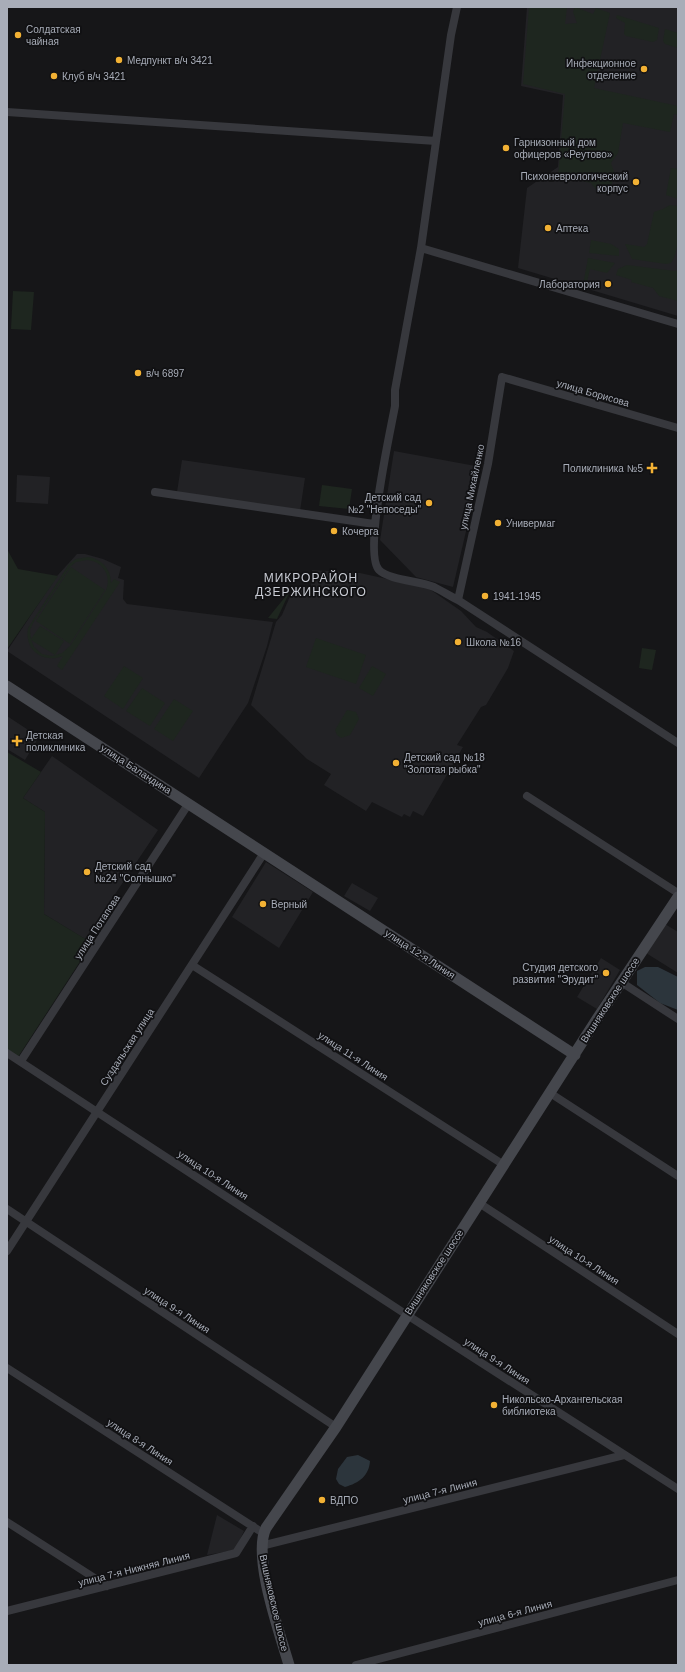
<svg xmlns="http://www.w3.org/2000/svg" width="685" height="1672" font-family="Helvetica,sans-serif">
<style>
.built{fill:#222225}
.green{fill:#1e261f;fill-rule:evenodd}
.water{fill:#2c353c}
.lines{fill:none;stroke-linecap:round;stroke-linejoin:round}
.street{stroke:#37383d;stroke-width:8}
.secondary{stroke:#45474d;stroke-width:11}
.poi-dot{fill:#f2b134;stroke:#111113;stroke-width:1.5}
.labels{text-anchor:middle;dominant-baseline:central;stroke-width:3.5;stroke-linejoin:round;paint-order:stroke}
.poi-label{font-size:10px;fill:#a8adb8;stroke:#111113;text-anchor:start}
.street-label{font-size:10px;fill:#a8adb8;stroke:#111113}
.quarter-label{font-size:12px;letter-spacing:1px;fill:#c9ccd4;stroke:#111113}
</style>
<rect width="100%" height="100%" fill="#161618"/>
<!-- built -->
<path class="built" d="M527,7H678V316L518,268L527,188L558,167L563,95L521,86Z
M394,451L481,467L453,587L416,577L380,540Z
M182,460L305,478L300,511L177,492Z
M17,475L50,477L48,504L16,502Z
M77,554H85L103,559L121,567L118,578L124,580L123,599L127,604L273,622L267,646L248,703L199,778L7,651L57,576Z
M312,570L360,573L428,588L461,611L476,627L487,632L514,651L508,668L486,705L481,707L457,745L463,747L423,816L413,811L410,817L404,814L402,817L372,802L366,811L324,785L331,774L307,759L251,705L276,622L282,615L294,587H311Z
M7,716L39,737L25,760L7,749Z
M52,756L158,830L85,939L44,914L45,812L23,798Z
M266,862L313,892L279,948L232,917Z
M352,883L378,898L370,911L344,896Z
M665,924L678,932V973L646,953Z
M601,958L620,970L597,1009L577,997Z
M217,1515L244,1531L235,1550L207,1555Z"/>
<!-- green -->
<path class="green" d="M529,7H567L565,24L577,23L573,12L575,7L593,14L596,8L610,13L594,88L678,106V115L674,114L670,132L623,123L618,153L611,163L614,172L610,195L598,192L591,183L558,176L565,94L523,84Z
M617,15L659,28L657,40L653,42L626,36L624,34L625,23L616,18Z
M665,29L678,33V48L665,44L663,41Z
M671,168L678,169V199L666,195Z
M670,205L678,206C678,224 681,248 671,263L666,264L632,259L625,244L644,247L647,244L654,212L663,209Z
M591,240L611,244L619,249V256L589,253Z
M588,258L615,263L607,273L590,269L586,286L583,285Z
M627,265L675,271L678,270V301L659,296L653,288L631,282L632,280L616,275L618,269Z
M13,291L34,292L31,330L11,329Z
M322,485L352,489L349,509L319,506Z
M7,549L18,569L58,576L7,649Z
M88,557C102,559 111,569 111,583L114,579L120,582L62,670L57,666L63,656C43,664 24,650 28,628L69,564L76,559ZM87,560C102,561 112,575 106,590L70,646L62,653L52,656L42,654L34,647L31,640L55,655L64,641L40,626L31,639L30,630L33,623L70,567L76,562Z
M71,567L105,590L70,644L36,621Z
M290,591L277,619L268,618Z
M316,638L366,655L356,684L306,667Z
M642,648L656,650L652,670L639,668Z
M124,666L143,678L123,709L104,696Z
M372,666L386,674L373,696L359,688Z
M142,688L165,703L150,726L126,711Z
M174,699L193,711L173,741L154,729Z
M347,710L356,712L359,719L350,735L341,738L337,735L335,730Z
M7,752L41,772L23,798L45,812L44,914L92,943L18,1057L7,1049Z"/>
<!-- water -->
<path class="water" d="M645,967H658L678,977V1010L660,1003L637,985V971Z
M358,1455L370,1461C369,1476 359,1483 345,1487L339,1484L336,1479L338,1469L347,1457Z"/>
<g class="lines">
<!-- street -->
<path class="street" d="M457,7L451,35L421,248L395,390V406C390,433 363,554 379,570C389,580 419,581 434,587C442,591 450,596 458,600L678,743
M7,112L436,141
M421,248L678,324
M155,492L374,524
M458,600L488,464L502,377L678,428
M527,796L678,893
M192,965L504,1165
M621,982L678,1019
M7,1053L407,1315L678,1489
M21,1061L189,803
M550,1093L678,1176
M479,1203L678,1334
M7,1209L336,1427
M7,1251L264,853
M7,1368L263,1533
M7,1522L107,1586
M261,1546L624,1455
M7,1611L236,1553L253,1526
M356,1665L678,1580"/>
<!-- secondary -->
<path class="secondary" d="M7,686L575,1055
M289,1665C280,1634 252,1556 266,1528L336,1427L597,1019L678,897"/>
</g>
<!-- markers -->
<g class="poi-dot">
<circle cx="18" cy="35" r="4"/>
<circle cx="119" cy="60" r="4"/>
<circle cx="644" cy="69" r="4"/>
<circle cx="54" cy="76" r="4"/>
<circle cx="506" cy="148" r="4"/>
<circle cx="636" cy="182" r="4"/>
<circle cx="548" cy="228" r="4"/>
<circle cx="608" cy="284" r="4"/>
<circle cx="138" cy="373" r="4"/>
<path d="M650 462h4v4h4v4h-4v4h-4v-4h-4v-4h4z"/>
<circle cx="429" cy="503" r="4"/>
<circle cx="498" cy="523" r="4"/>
<circle cx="334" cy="531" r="4"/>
<circle cx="485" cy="596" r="4"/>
<circle cx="458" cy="642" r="4"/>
<path d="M15 735h4v4h4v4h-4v4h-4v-4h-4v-4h4z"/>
<circle cx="396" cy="763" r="4"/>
<circle cx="87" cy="872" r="4"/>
<circle cx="263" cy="904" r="4"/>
<circle cx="606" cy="973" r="4"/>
<circle cx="494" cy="1405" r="4"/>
<circle cx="322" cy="1500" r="4"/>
</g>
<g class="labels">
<!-- poi labels -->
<g class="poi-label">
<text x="26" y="29">Солдатская<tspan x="26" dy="12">чайная</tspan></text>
<text x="127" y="60">Медпункт в/ч 3421</text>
<text x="636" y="63" text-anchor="end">Инфекционное<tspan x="636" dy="12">отделение</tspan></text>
<text x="62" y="76">Клуб в/ч 3421</text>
<text x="514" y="142">Гарнизонный дом<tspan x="514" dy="12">офицеров «Реутово»</tspan></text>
<text x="628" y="176" text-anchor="end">Психоневрологический<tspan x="628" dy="12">корпус</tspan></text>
<text x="556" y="228">Аптека</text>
<text x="600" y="284" text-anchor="end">Лаборатория</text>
<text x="146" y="373">в/ч 6897</text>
<text x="643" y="468" text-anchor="end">Поликлиника №5</text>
<text x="421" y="497" text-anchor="end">Детский сад<tspan x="421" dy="12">№2 "Непоседы"</tspan></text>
<text x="506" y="523">Универмаг</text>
<text x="342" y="531">Кочерга</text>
<text x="493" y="596">1941-1945</text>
<text x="466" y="642">Школа №16</text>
<text x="26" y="735">Детская<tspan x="26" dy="12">поликлиника</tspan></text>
<text x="404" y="757">Детский сад №18<tspan x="404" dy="12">"Золотая рыбка"</tspan></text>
<text x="95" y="866">Детский сад<tspan x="95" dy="12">№24 "Солнышко"</tspan></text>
<text x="271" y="904">Верный</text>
<text x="598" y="967" text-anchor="end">Студия детского<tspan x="598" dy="12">развития "Эрудит"</tspan></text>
<text x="502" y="1399">Никольско-Архангельская<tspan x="502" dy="12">библиотека</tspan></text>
<text x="330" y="1500">ВДПО</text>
</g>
<!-- street labels -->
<g class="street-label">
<text transform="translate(593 393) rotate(16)">улица Борисова</text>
<text transform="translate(472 487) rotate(-78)">улица Михайленко</text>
<text transform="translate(136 769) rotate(33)">улица Баландина</text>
<text transform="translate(97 927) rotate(-57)">улица Потапова</text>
<text transform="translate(420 954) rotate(33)">улица 12-я Линия</text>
<text transform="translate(610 1000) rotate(-57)">Вишняковское шоссе</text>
<text transform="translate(127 1047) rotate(-57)">Суздальская улица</text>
<text transform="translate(353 1056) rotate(33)">улица 11-я Линия</text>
<text transform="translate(213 1175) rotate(33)">улица 10-я Линия</text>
<text transform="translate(584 1260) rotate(33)">улица 10-я Линия</text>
<text transform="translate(434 1272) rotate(-57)">Вишняковское шоссе</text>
<text transform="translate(177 1310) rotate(33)">улица 9-я Линия</text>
<text transform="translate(497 1361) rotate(33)">улица 9-я Линия</text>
<text transform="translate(140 1442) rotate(33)">улица 8-я Линия</text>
<text transform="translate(440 1491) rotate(-14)">улица 7-я Линия</text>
<text transform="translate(134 1569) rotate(-14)">улица 7-я Нижняя Линия</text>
<text transform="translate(274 1603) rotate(77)">Вишняковское шоссе</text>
<text transform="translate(515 1613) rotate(-15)">улица 6-я Линия</text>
</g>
<!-- quarter labels -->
<g class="quarter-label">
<text x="311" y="578">МИКРОРАЙОН<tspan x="311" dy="14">ДЗЕРЖИНСКОГО</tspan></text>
</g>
</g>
<!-- border -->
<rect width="685" height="1672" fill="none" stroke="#a8adb8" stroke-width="16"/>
</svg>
